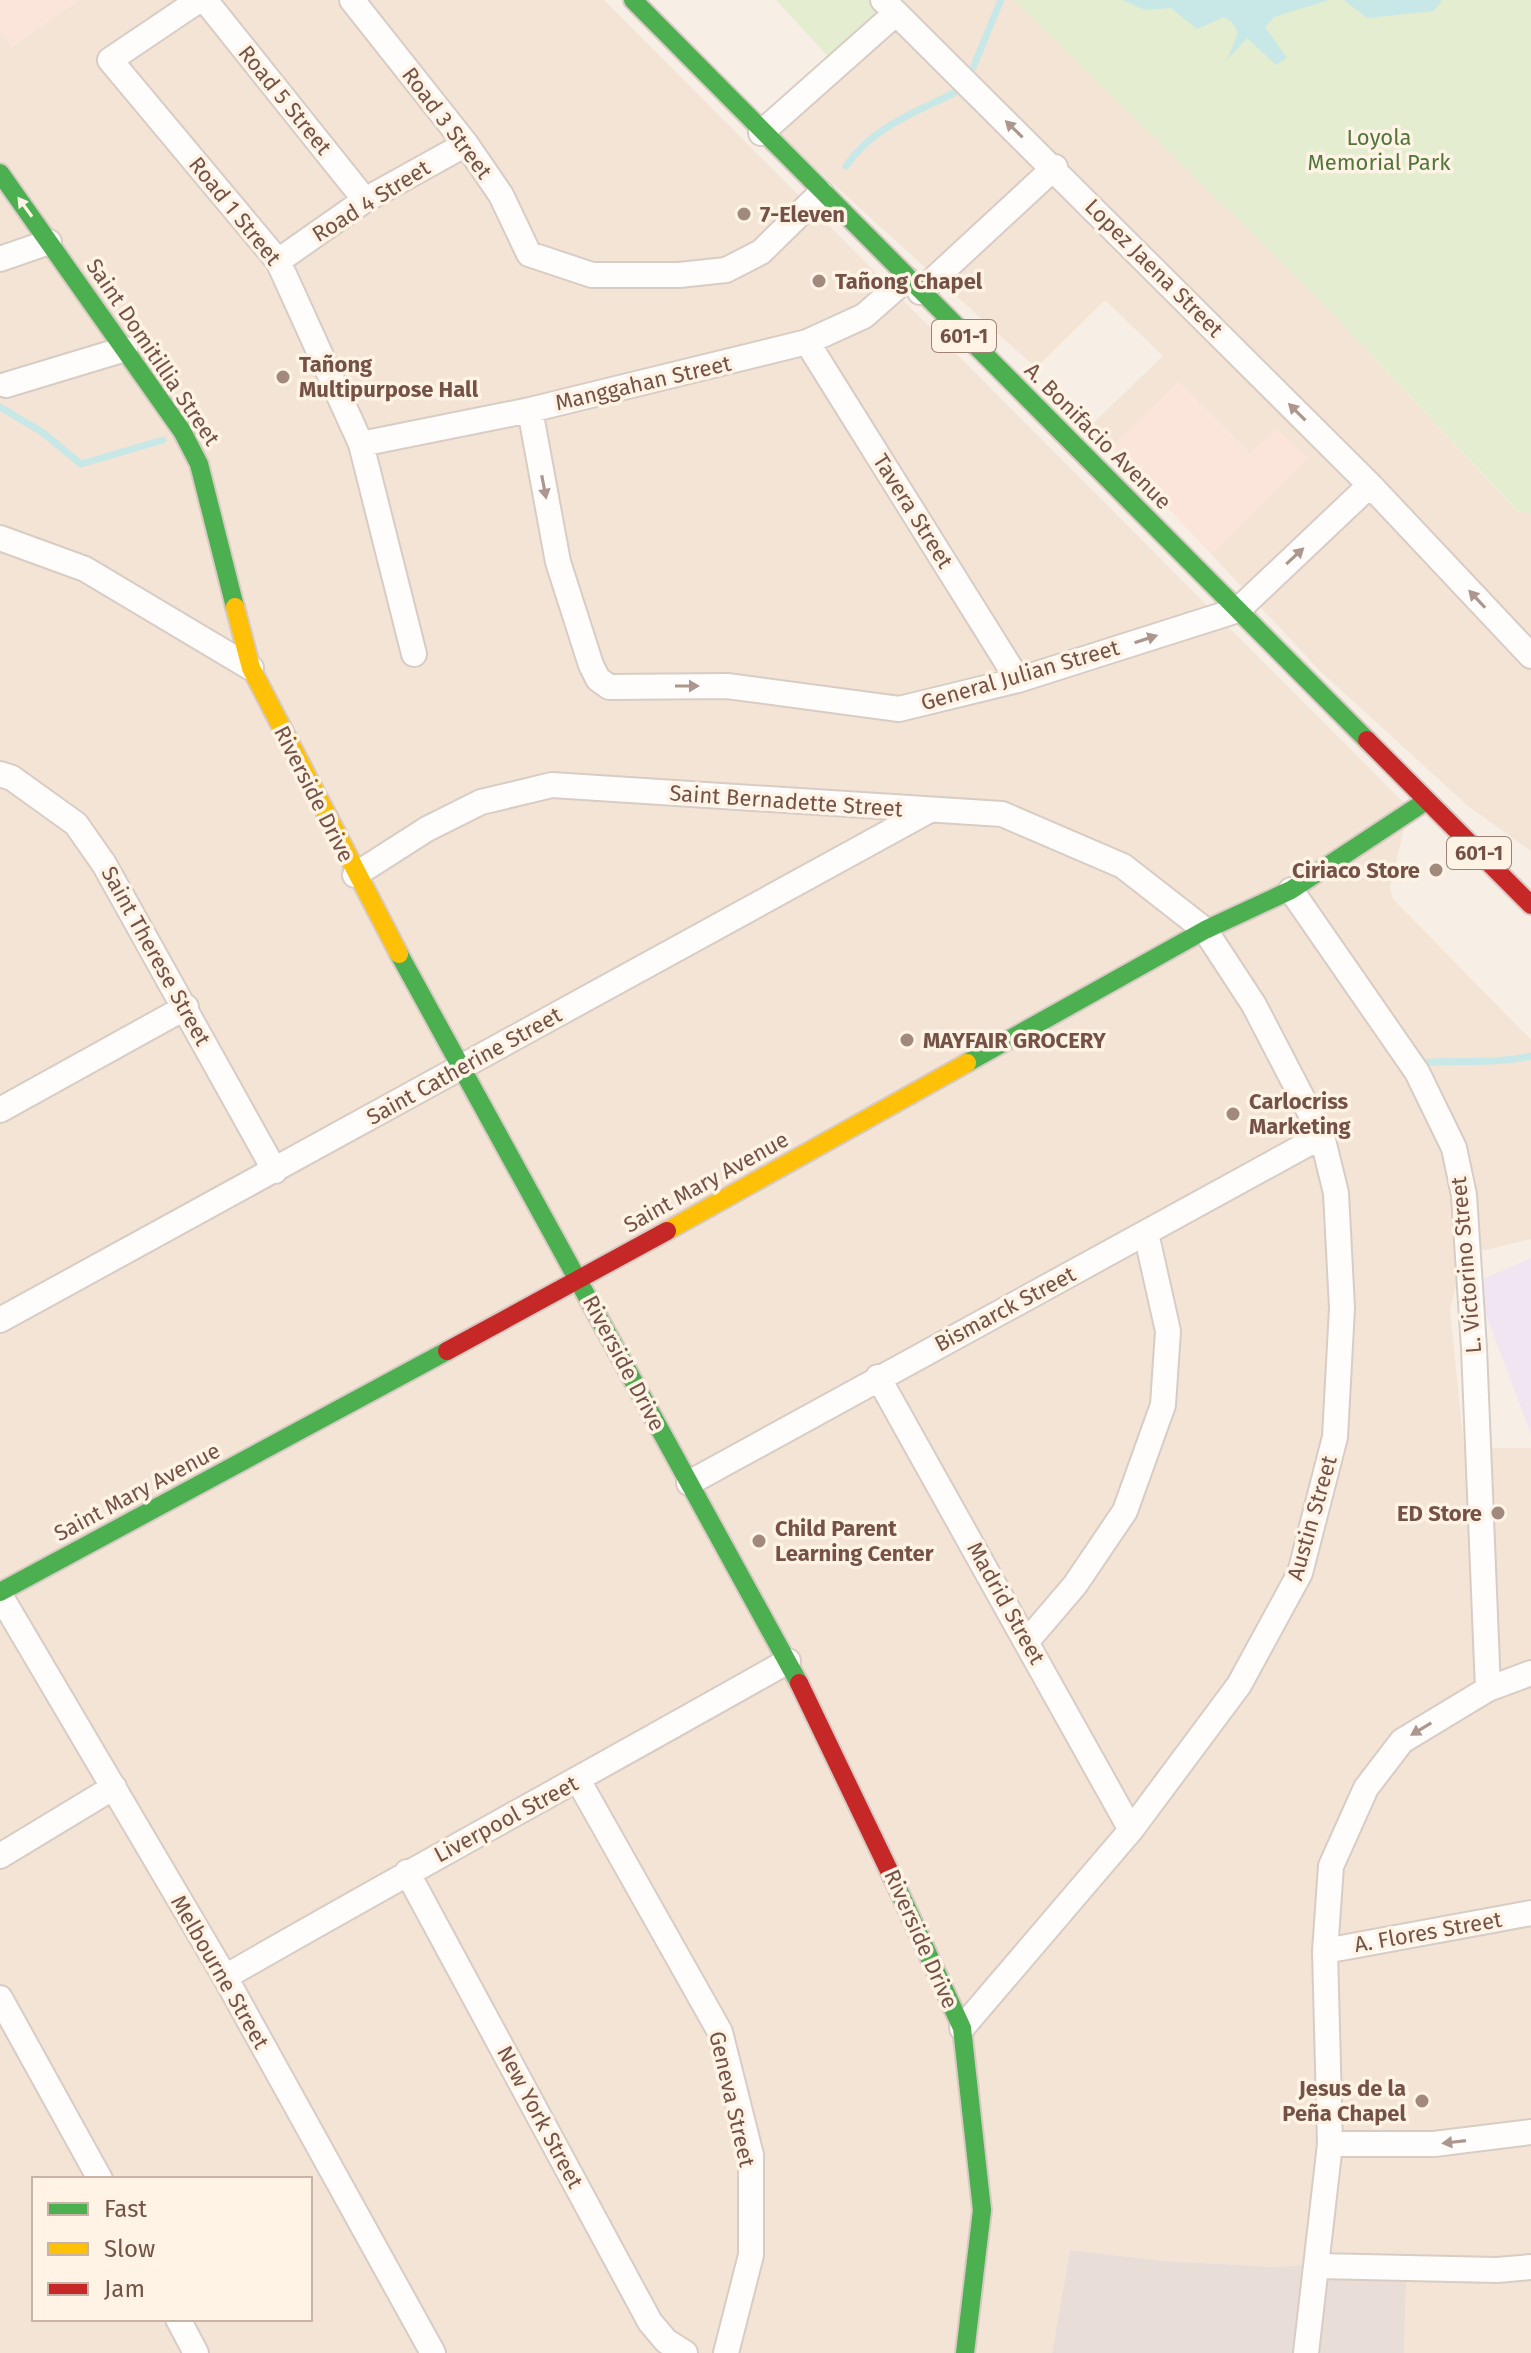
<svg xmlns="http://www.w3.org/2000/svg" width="1531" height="2353" font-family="'Fira Sans',sans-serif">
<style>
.residential{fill:#f3e4d5;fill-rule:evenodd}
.commercial{fill:#fbe4da}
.industrial{fill:#e9ded7}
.education{fill:#f1e5f1}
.green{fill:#e4edcf}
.water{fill:#c7e8e7}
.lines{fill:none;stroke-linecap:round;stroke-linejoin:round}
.stream{stroke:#c7e8e7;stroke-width:7}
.street-casing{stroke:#d8ccc4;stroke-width:28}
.fast-casing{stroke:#d7cac3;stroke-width:22}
.slow-casing{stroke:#d7cac3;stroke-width:22}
.jam-casing{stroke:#d7cac3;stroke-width:22}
.street{stroke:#fefdfb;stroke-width:24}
.fast{stroke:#4caf50;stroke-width:18}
.slow{stroke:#ffc107;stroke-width:18}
.jam{stroke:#c62828;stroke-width:18}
.oneway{fill:#ac968e}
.oneway2{fill:#fff3e6}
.poi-dot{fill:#a2897d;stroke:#fff3e6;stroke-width:3}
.labels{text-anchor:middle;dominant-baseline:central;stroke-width:7;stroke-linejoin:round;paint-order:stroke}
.shield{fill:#fff3e6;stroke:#9e8275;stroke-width:2}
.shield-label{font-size:20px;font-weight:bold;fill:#755245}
.street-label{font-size:22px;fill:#755245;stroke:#fff3e6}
.park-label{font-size:22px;fill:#51763a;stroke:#fff3e6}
.poi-label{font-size:22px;font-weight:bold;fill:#755245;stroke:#fff3e6;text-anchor:start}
</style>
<rect width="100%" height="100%" fill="#f7efe6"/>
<!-- residential -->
<path class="residential" d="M79,0H604L1409,808L1390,887L1393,899L1531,1040V1239L1464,1255L1450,1309L1464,1448H1531V2353H1404L1407,2255L1279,2267L1164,2261L1070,2250L1052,2353H0V31L11,47ZM34,2179H310V2319H34Z
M905,0H1014L1317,297L1517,511L1531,513V851L1468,806L1321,672L1211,554L1307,458L1277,429L1250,454L1178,382L1111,448L1090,426L1163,356L1105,300L1036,368L768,125Z"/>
<!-- commercial -->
<path class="commercial" d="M0,0H79L10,47L0,31Z
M1178,381L1249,454L1277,428L1307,458L1211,554L1111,448Z"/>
<!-- industrial -->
<path class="industrial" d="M1070,2250L1164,2261L1279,2267L1407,2255L1404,2353H1052Z"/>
<!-- education -->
<path class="education" d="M1531,1258V1434L1474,1283Z"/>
<!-- green -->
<path class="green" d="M776,0H872L885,16L833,62Z
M1014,0H1531V513L1518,511L1317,297Z"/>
<!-- water -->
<path class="water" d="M1122,0H1329L1274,17L1265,27L1287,58L1276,65L1247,38L1227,60L1238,33L1232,22L1224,17L1197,29L1171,8L1145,10Z
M1344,0H1442L1434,11L1367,18Z"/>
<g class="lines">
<!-- stream -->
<path class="stream" d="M972,70L1001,0
M846,166C872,128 913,113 954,93
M0,407L42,432L81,464L163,440
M1417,1063C1455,1059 1494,1065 1531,1056"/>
<!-- street casing -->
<g class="street-casing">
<path id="street" d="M199,0L110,60L278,261L361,444L414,654
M205,0L365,200
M352,0L466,144L501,195L529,254L592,275H679L726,270L761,252L821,193
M883,0L1370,485L1531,656
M761,133L895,14
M0,259L49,242
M278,261L365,200L466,144
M920,292L1055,167
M807,342L1018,680
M6,385L125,349
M530,410L558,562L591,665L598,679L609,687L727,686L899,709L1018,680L1238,610L1370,485
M361,444L530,410L807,342L864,316L906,279
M0,538L85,569L251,668
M0,774L12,778L76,824L104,864L275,1171
M355,875L427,829L481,802L552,785L1002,814L1123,866L1205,930L1254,1005L1322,1136L1336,1193L1342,1308L1335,1437L1300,1573L1239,1685L1131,1830L962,2028
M1291,890L1417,1072L1454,1148L1464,1195L1474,1348L1488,1689
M0,1110L186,1007
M0,1320L928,811
M878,1377L1131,1830
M689,1483L1322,1136
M0,1595L225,1977L433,2353
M1028,1640L1075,1585L1125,1511L1163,1405L1168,1331L1146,1233
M578,1780L720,2032L751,2155V2255L726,2353
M0,1856L114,1787
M407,1872L650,2322L666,2341L685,2353
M1325,1951L1531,1913
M225,1977C411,1870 601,1767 788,1661
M0,1998L100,2179
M1330,2144H1434L1531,2132
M1318,2266L1497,2270L1531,2267
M178,2319L196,2353
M1306,2353L1330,2144L1325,1951L1331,1866L1366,1788L1402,1741L1488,1689L1531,1673"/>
</g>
<!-- fast casing -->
<g class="fast-casing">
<path id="fast" d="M633,0L1367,740
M0,173L182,431L199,464L235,607
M399,954L799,1683
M967,1063L1205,930L1291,890L1426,801
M0,1592L447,1351
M896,1885L962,2028L982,2210L965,2353"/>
</g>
<!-- slow casing -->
<g class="slow-casing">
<path id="slow" d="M235,607L251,668L399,954
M667,1231L967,1063"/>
</g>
<!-- jam casing -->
<g class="jam-casing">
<path id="jam" d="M1367,740L1531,905
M447,1351L667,1231
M799,1683L896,1885"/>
</g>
<!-- street -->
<use href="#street" class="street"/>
<!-- fast -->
<use href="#fast" class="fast"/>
<!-- slow -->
<use href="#slow" class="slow"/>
<!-- jam -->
<use href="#jam" class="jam"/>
</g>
<!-- one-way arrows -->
<defs><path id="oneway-solid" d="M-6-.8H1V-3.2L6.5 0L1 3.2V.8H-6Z" transform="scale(2)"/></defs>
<g class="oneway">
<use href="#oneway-solid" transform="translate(1014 129) rotate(-136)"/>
<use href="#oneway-solid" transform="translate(1297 412) rotate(-135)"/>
<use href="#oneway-solid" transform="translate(544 487) rotate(79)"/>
<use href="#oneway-solid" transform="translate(1295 556) rotate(-43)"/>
<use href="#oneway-solid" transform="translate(1477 599) rotate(-133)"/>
<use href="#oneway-solid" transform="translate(1146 639) rotate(-18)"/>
<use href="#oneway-solid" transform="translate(687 686)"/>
<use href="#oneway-solid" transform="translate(1421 1729) rotate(149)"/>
<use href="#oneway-solid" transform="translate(1454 2142) rotate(173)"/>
</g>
<use class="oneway2" href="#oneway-solid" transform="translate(25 207) rotate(-126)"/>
<!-- markers -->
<g class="poi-dot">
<circle cx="744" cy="214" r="8"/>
<circle cx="819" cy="281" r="8"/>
<circle cx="283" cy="377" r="8"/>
<circle cx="1436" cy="870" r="8"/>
<circle cx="907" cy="1040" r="8"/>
<circle cx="1233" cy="1114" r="8"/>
<circle cx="1498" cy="1513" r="8"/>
<circle cx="759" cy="1541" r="8"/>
<circle cx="1422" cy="2101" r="8"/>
</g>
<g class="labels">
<!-- shield labels -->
<g class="shield">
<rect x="932" y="320" width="64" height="32" rx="6"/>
<rect x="1447" y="837" width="64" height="32" rx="6"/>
</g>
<g class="shield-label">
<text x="964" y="336">601-1</text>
<text x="1479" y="853">601-1</text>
</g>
<!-- street labels -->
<g class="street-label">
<text transform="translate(285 100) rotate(51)">Road 5 Street</text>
<text transform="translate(447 123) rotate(53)">Road 3 Street</text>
<text transform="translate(371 201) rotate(-32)">Road 4 Street</text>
<text transform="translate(235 211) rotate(51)">Road 1 Street</text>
<text transform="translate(1154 268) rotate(45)">Lopez Jaena Street</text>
<text transform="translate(153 352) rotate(56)">Saint Domitillia Street</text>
<text transform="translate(643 383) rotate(-13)">Manggahan Street</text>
<text transform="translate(1098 436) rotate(45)">A. Bonifacio Avenue</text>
<text transform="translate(913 511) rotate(58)">Tavera Street</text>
<text transform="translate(1020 675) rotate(-16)">General Julian Street</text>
<text transform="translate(314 794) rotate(63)">Riverside Drive</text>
<text transform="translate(786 801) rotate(4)">Saint Bernadette Street</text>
<text transform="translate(156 956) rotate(61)">Saint Therese Street</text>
<text transform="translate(464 1066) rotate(-29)">Saint Catherine Street</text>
<text transform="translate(706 1182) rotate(-29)">Saint Mary Avenue</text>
<text transform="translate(1466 1265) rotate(-95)">L. Victorino Street</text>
<text transform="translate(1005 1309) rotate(-28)">Bismarck Street</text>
<text transform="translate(624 1363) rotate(62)">Riverside Drive</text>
<text transform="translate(137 1492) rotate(-28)">Saint Mary Avenue</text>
<text transform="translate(1312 1518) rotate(-74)">Austin Street</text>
<text transform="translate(1006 1603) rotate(61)">Madrid Street</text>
<text transform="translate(506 1819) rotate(-28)">Liverpool Street</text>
<text transform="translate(1428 1932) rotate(-10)">A. Flores Street</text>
<text transform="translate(921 1939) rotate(66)">Riverside Drive</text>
<text transform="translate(220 1972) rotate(60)">Melbourne Street</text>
<text transform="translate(732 2099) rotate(77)">Geneva Street</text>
<text transform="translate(540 2117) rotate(62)">New York Street</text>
</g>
<!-- park labels -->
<g class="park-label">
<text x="1379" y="137">Loyola<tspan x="1379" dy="25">Memorial Park</tspan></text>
</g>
<!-- poi labels -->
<g class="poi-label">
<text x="760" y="214">7-Eleven</text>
<text x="835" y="281">Tañong Chapel</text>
<text x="299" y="364">Tañong<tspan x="299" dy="25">Multipurpose Hall</tspan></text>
<text x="1420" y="870" text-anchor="end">Ciriaco Store</text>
<text x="923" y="1040">MAYFAIR GROCERY</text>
<text x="1249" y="1101">Carlocriss<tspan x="1249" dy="25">Marketing</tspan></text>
<text x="1482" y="1513" text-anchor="end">ED Store</text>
<text x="775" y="1528">Child Parent<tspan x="775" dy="25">Learning Center</tspan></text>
<text x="1406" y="2088" text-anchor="end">Jesus de la<tspan x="1406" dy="25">Peña Chapel</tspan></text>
</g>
</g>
<!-- legend -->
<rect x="32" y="2177" width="280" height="144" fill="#fff3e6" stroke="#c8b3a6" stroke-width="2"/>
<rect x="48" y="2203" width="40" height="12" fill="#4caf50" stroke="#c8b3a6" stroke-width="2"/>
<text x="104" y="2217" font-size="24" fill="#755245">Fast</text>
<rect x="48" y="2243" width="40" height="12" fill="#ffc107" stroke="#c8b3a6" stroke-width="2"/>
<text x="104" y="2257" font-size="24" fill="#755245">Slow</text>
<rect x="48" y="2283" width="40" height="12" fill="#c62828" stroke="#c8b3a6" stroke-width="2"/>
<text x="104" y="2297" font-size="24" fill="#755245">Jam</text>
</svg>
